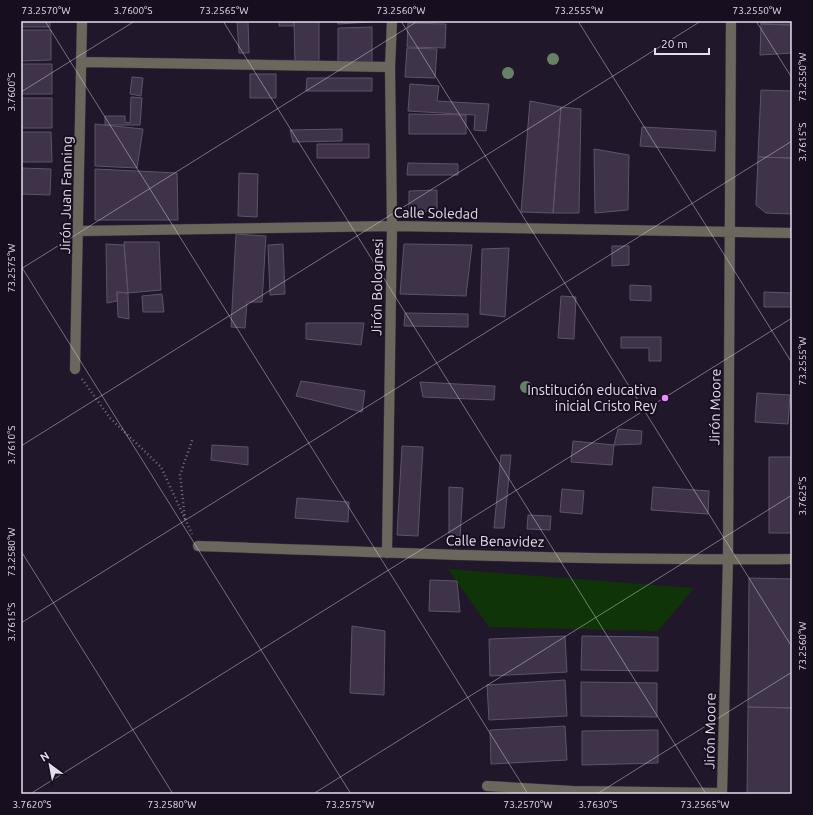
<svg xmlns="http://www.w3.org/2000/svg" width="813" height="815" font-family="Ubuntu,sans-serif">
<style>
.green{fill:#0f3407}
.building{fill:#3e3348;stroke:#5e536a}
.lines{fill:none;stroke-linecap:round;stroke-linejoin:round}
.minor-casing{stroke:#3c3345;stroke-width:11}
.path{stroke:#786f80;stroke-width:2.5;stroke-dasharray:1 3;stroke-linecap:butt}
.minor{stroke:#6c675d;stroke-width:10}
.tree{fill:#668264}
.ticks{fill:none;stroke:#e4ddeb;stroke-width:1;stroke-opacity:0.45}
.poi-dot{fill:#e98dfe;stroke:#170e20;stroke-width:1.5}
.labels{text-anchor:middle;dominant-baseline:central;stroke-width:4;stroke-linejoin:round;paint-order:stroke}
.street-label{font-size:14px;fill:#e4ddeb;stroke:#170e20}
.poi-label{font-size:14px;fill:#e4ddeb;stroke:#170e20;text-anchor:end}
.neatline{fill:none;stroke:#e4ddeb;stroke-width:1.5}
.ticks-label{font-size:10px;text-anchor:middle;fill:#e4ddeb}
</style>
<rect width="100%" height="100%" fill="#21172a"/>
<!-- green -->
<path class="green" d="M448,569L694,588L658,631L489,627Z"/>
<!-- building -->
<path class="building" d="M21,21H50V27H21Z
M237,21H248L249,53H239Z
M279,21H294V26H279Z
M294,21H319V61L295,62Z
M337,21H371V22L338,24Z
M761,21H792V25L761,24Z
M408,23L446,24L445,48L407,47Z
M761,24L792,25V53L760,55Z
M372,27V62H338V28Z
M21,30H51V60L21,61Z
M407,48L437,49L435,78L405,77Z
M21,64H52V94H21Z
M250,74H276V98H250Z
M132,77L143,78L141,96L130,94Z
M307,78H372V91H306Z
M410,84L439,86L437,101L489,104L486,131L474,130L475,115L408,111Z
M761,90L792,91V158L758,157Z
M131,97L142,98L140,125H105V116H125V122L130,123Z
M21,98H52V128H21Z
M530,101L561,107L553,213L521,212Z
M561,107L581,109L579,213H553Z
M409,114L466,115V134H409Z
M95,124L143,129L137,168L95,166Z
M642,127L716,131L715,151L640,146Z
M342,129V141L293,142L290,130Z
M21,132H51L52,162H21Z
M317,144H369V158H317Z
M594,149L629,155L628,210L595,213Z
M758,157L792,158V214L766,213L756,205Z
M408,163L458,164V175H407Z
M21,168L51,169L50,195L21,194Z
M95,169L177,173L178,220H95Z
M239,173L258,174L257,217L238,216Z
M437,190V211L409,212V191Z
M236,234L266,236L262,302H247L245,328L231,327Z
M124,242H159L161,290L128,293Z
M106,244L124,245L128,293L117,292V301L107,303Z
M283,244L285,294L270,295L268,245Z
M404,244L472,245L466,296L400,294Z
M612,246H629V265L612,266Z
M509,248L505,317L480,314L482,249Z
M630,285L651,286V301L630,300Z
M117,292L128,293L129,319L118,317Z
M764,292L792,293V307H764Z
M162,294L164,312H143L142,296Z
M561,296L576,297L574,339L558,338Z
M405,313L468,314V327L404,326Z
M306,323H364L361,345L306,339Z
M621,337H661V361H649V348H621Z
M301,381L365,391L362,412L296,396Z
M420,382L495,386L494,400L423,397Z
M757,393L790,395L788,424L755,422Z
M618,429L642,431L641,444L614,445Z
M573,441L614,445L612,465L571,462Z
M212,445L248,447V465L211,460Z
M402,446L423,447L418,536L397,535Z
M501,455H511L504,528H494Z
M769,457H792V533H769Z
M449,487L463,488L460,538L449,537Z
M653,487L709,491L708,514L651,510Z
M562,489L584,491L582,514L560,512Z
M297,498L349,502L348,522L295,518Z
M528,515L551,516L550,530L527,529Z
M749,578L792,579V708L748,707Z
M430,580L457,581L460,612L429,611Z
M352,626L385,631L384,695L350,693Z
M565,636L567,672L490,676L489,639Z
M582,636L658,637V671L581,670Z
M565,680L567,716L489,720L487,685Z
M581,682L657,683V717L581,716Z
M748,707L792,708V794H747Z
M565,726L567,760L491,764L490,730Z
M658,730V763L582,765V731Z"/>
<g class="lines">
<!-- minor casing -->
<g class="minor-casing">
<path id="minor" d="M83,62L390,67
M79,231L392,226L792,233
M75,369L82,21
M198,546C396,553 594,561 792,559
M387,553L392,226L390,67L392,21
M487,786L572,791L722,793
M722,794L728,559L731,21"/>
</g>
<!-- path -->
<path class="path" d="M82,379L110,418L161,467L192,534
M185,519L180,475L193,438"/>
<!-- minor -->
<use href="#minor" class="minor"/>
</g>
<!-- trees -->
<g class="tree">
<circle cx="553" cy="59" r="6"/>
<circle cx="508" cy="73" r="6"/>
<circle cx="526" cy="387" r="6"/>
</g>
<!-- ticks -->
<path class="ticks" d="M45,21L528,794M223,21L706,794M401,21L792,647M578,21L792,363M756,21L792,78M21,92L135,21M21,266L351,794M21,269L418,21M21,446L701,21M21,551L173,794M21,623L792,141M30,794L792,318M313,794L792,495M597,794L792,672"/>
<!-- markers -->
<circle class="poi-dot" cx="665" cy="398" r="4"/>
<g class="labels">
<!-- street labels -->
<g class="street-label">
<text transform="translate(66 195) rotate(-89)">Jirón Juan Fanning</text>
<text transform="translate(436 213) rotate(1)">Calle Soledad</text>
<text transform="translate(377 287) rotate(-89)">Jirón Bolognesi</text>
<text transform="translate(715 407) rotate(-89)">Jirón Moore</text>
<text transform="translate(495 541) rotate(1)">Calle Benavidez</text>
<text transform="translate(710 731) rotate(-89)">Jirón Moore</text>
</g>
<!-- poi labels -->
<g class="poi-label">
<text x="657" y="390">Institución educativa<tspan x="657" dy="16">inicial Cristo Rey</tspan></text>
</g>
</g>
<!-- border -->
<rect width="813" height="815" fill="none" stroke="#170e20" stroke-width="44"/>
<!-- north arrow -->
<g transform="translate(50 765) rotate(328)" stroke="#170e20" stroke-width="3" paint-order="stroke">
<path d="M0-3L7 15L0 10L-7 15Z" fill="#e4ddeb"/>
<text y="-6" font-size="11" font-weight="bold" text-anchor="middle" fill="#e4ddeb">N</text>
</g>
<!-- scale -->
<path d="M655 48v6h54v-6" fill="none" stroke="#e4ddeb" stroke-width="2"/>
<text x="661" y="48" font-size="12" fill="#e4ddeb" stroke="#170e20" stroke-width="3" paint-order="stroke">20 m</text>
<rect x="22" y="22" width="769" height="771" class="neatline"/>
<g class="ticks-label">
<text x="46" y="14">73.2570°W</text>
<text x="133" y="14">3.7600°S</text>
<text x="224" y="14">73.2565°W</text>
<text x="401" y="14">73.2560°W</text>
<text x="579" y="14">73.2555°W</text>
<text x="757" y="14">73.2550°W</text>
<text transform="translate(802 77) rotate(-90)" y="4">73.2550°W</text>
<text transform="translate(11 92) rotate(-90)" y="4">3.7600°S</text>
<text transform="translate(802 142) rotate(-90)" y="4">3.7615°S</text>
<text transform="translate(11 268) rotate(-90)" y="4">73.2575°W</text>
<text transform="translate(802 361) rotate(-90)" y="4">73.2555°W</text>
<text transform="translate(11 445) rotate(-90)" y="4">3.7610°S</text>
<text transform="translate(802 496) rotate(-90)" y="4">3.7625°S</text>
<text transform="translate(11 552) rotate(-90)" y="4">73.2580°W</text>
<text transform="translate(11 622) rotate(-90)" y="4">3.7615°S</text>
<text transform="translate(802 646) rotate(-90)" y="4">73.2560°W</text>
<text x="32" y="808">3.7620°S</text>
<text x="172" y="808">73.2580°W</text>
<text x="350" y="808">73.2575°W</text>
<text x="528" y="808">73.2570°W</text>
<text x="598" y="808">3.7630°S</text>
<text x="705" y="808">73.2565°W</text>
</g>
</svg>
